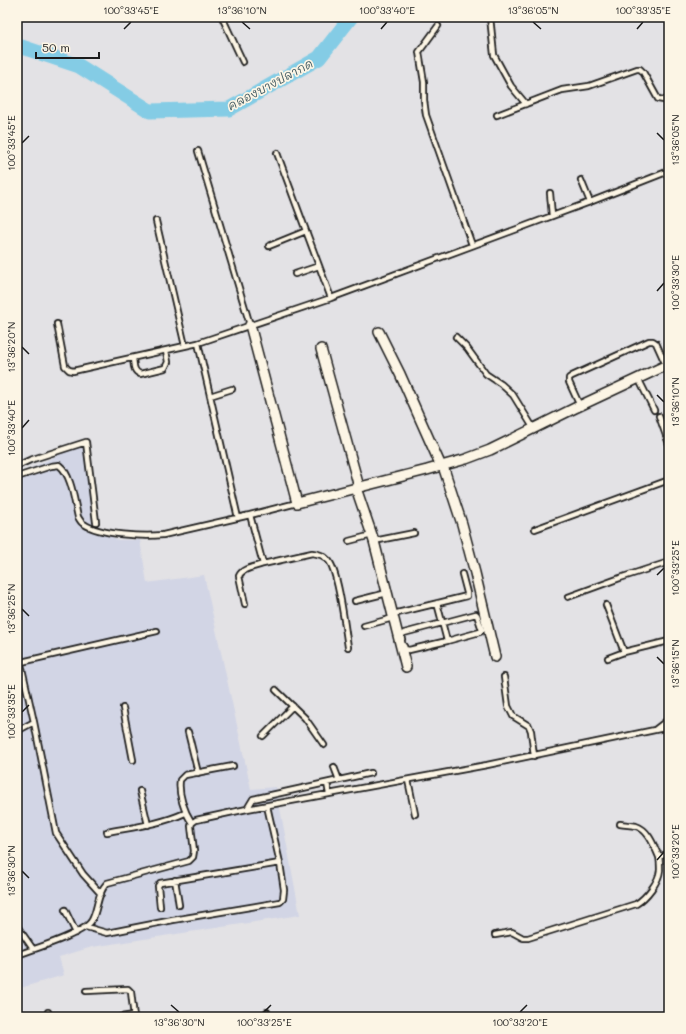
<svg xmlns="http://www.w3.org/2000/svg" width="686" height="1034" font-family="Mali,'Playpen Sans Thai',sans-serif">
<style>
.built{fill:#d2d5e5}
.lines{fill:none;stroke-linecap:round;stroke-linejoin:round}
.river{stroke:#84cce5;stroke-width:15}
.lane-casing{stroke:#1c1c1c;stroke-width:8}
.street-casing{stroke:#1c1c1c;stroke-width:12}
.lane{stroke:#fcf5e5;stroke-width:4.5}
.street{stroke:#fcf5e5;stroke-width:9}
.ticks{fill:none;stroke:#1c1c1c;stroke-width:1.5}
.labels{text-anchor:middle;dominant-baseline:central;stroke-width:3.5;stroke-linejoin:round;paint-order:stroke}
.water-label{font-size:12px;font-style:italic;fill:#405a62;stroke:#fcf5e5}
.neatline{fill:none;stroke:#1c1c1c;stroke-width:1.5}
.ticks-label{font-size:10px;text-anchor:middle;fill:#1c1c1c}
</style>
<rect width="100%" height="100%" fill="#e3e2e5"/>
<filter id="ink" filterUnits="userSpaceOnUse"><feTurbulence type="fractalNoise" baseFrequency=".025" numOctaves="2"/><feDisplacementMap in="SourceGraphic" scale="8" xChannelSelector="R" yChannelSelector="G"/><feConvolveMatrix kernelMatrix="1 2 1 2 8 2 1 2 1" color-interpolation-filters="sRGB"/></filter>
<g filter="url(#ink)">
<!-- built -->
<path class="built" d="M85,442L95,529L118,540H140L147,583L204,575L251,789L276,787L300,915L92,947L59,957L64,975L17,989V475Z"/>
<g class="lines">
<!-- river -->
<path class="river" d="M17,48L22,47L79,66L150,111L229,109L319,58L351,17"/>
<!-- lane casing -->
<g class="lane-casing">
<path id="lane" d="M222,17L243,62
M490,17L494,55L511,86L526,104
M438,26L419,52L424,82V100L426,115L472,245
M497,115L562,90L589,86L637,69H640L643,72L658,99L664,100
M198,151L250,325
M277,153L331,298
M581,180L590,202
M550,193L552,216
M156,221L185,346
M269,246L306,231
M295,274L319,266
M57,324L65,366L69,370L73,371L198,343
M456,337L467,348L486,374L501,384L513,395L534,429
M133,358C134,365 133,371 140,374L165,368L168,362L166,351
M638,378L654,410
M210,396L232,389
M580,406L569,382V378L572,376L649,341H653L656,343L666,365
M659,416L669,444
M17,466L30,460L86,442L96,522
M17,477L51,466L59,465C72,475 74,501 78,517C80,520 81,523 84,524C100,535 144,537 163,535L250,515L297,503
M250,515L263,564L312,553C319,554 324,555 329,561C339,574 345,628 348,647
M238,518L198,343L331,298L590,202L669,171
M535,529L669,480
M349,541L372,535
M374,541L414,533
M568,597L620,578L669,562
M355,601L387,593
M245,604L239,576C242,568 255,567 263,564
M606,605L624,652L669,641
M393,614L467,596V593L462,574
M364,626L393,618
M402,639L401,636L404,633L476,614L477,615L482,630L480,632L447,641L437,603
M17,646L34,722L56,833L83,874L101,894
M404,646L405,649L409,650L447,641
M608,658L624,652
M17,663L157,631
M504,677L508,706L513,716L529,726L531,731L534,756
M276,690L305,718L324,745
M123,708L133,760
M656,729L669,719
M17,731L34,722
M188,732L198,773
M263,736L293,706
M334,767L339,780
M408,780L415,814
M327,783L329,794
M140,791L148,825
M247,809L253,799L371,773
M192,823C184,811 178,794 180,780L185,775L233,766
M620,824C625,825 631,825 636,826C649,830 654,846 659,857
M107,832C134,827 161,824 185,813
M175,880L179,905
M160,907L158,886L160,883L280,863
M65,910L76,933
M17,926L33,949
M86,927L107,933L173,920L280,902L283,899L284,890L280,863L267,806
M495,935L512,932L523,938H528L636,904C646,898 659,882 660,870C660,866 660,861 659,857L669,853
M17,955C33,949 85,934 92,920C98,909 97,893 107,883L189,861L193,857L194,851L191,826L192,823L196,820L247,809L487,765L669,727
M86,991L128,989L131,992L134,1017
M48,1012V1017
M267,1012L268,1017
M664,1016L665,1017
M121,1017L134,1015"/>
</g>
<!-- street casing -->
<g class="street-casing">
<path id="street" d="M250,325L297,503L427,470L466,459L490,450L575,408L669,364
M379,332L400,374L441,466
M321,349L359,487
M443,466L462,524L475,573L495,657
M356,488L374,541L406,667"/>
</g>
<!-- lane -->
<use href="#lane" class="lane"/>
<!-- street -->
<use href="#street" class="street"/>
</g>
</g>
<!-- ticks -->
<path class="ticks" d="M242,22L250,29M533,22L541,29M124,29L131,22M381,29L387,22M637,29L643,22M657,133L664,140M22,143L29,136M657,291L664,283M22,347L29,354M657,395L664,402M22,428L29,420M657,575L664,568M22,609L29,616M657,657L664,664M22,712L29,705M657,860L664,852M22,871L29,878M171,1005L179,1012M264,1012L271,1005M520,1012L527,1005"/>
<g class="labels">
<!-- water labels -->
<g class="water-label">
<text transform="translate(270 84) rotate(-28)">คลองบางปลากด</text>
</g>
</g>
<!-- margin -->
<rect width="686" height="1034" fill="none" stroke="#fcf5e5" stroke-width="44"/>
<!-- scale -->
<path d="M36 52v6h63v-6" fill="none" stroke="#1c1c1c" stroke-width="2"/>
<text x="42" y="52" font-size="12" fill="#1c1c1c" stroke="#fcf5e5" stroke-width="3" paint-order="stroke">50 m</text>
<rect x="22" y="22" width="642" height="990" class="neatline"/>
<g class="ticks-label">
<text x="131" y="14">100°33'45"E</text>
<text x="242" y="14">13°36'10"N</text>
<text x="387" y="14">100°33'40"E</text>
<text x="533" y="14">13°36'05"N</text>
<text x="643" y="14">100°33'35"E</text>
<text transform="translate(675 140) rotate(-90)" y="4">13°36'05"N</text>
<text transform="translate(11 143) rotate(-90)" y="4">100°33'45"E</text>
<text transform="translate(675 283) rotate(-90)" y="4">100°33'30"E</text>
<text transform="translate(11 347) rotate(-90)" y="4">13°36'20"N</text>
<text transform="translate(675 402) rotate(-90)" y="4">13°36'10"N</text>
<text transform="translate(11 428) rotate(-90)" y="4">100°33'40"E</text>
<text transform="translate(675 568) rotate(-90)" y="4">100°33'25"E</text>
<text transform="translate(11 609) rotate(-90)" y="4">13°36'25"N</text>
<text transform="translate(675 664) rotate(-90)" y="4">13°36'15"N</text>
<text transform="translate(11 712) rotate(-90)" y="4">100°33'35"E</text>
<text transform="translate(675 852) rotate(-90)" y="4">100°33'20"E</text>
<text transform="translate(11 871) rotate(-90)" y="4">13°36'30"N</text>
<text x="179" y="1026">13°36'30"N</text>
<text x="264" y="1026">100°33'25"E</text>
<text x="520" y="1026">100°33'20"E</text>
</g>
</svg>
